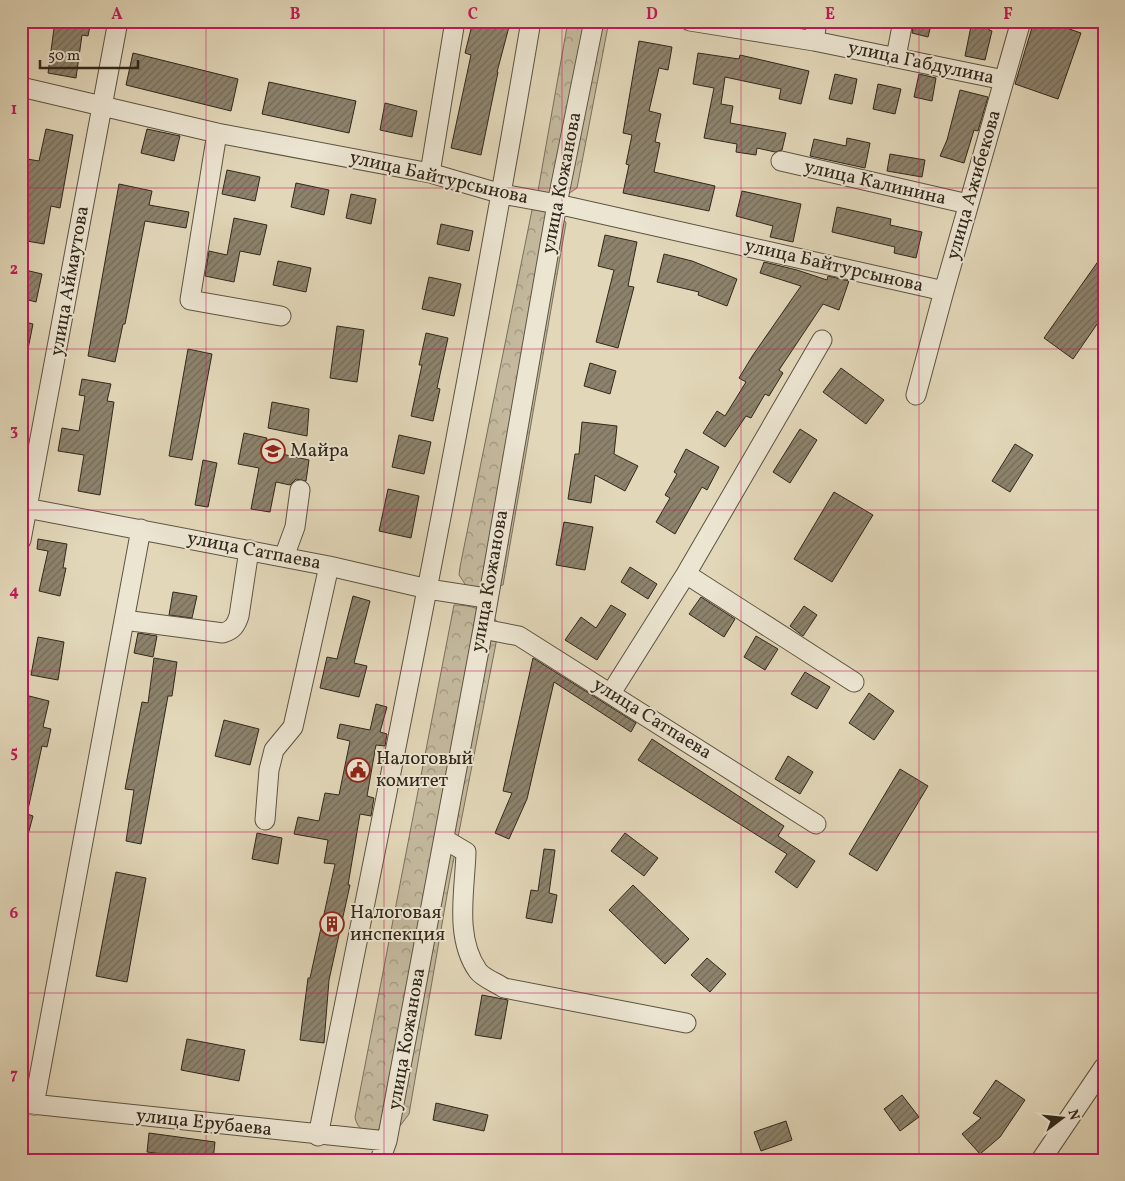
<svg xmlns="http://www.w3.org/2000/svg" width="1125" height="1181" font-family="Vollkorn,serif">
<style>
.forest{fill:url(#forest-crowns);stroke:#7a705c}
.building{fill:url(#building-hatch);stroke:#31281b}
.lines{fill:none;stroke-linecap:round;stroke-linejoin:round}
.minor-casing{stroke:#5d5442;stroke-width:21}
.minor{stroke:#ece5d2;stroke-width:19}
.grid{fill:none;stroke:#c2185b;stroke-width:1;stroke-opacity:0.55}
.labels{text-anchor:middle;dominant-baseline:central;stroke-width:4;stroke-linejoin:round;paint-order:stroke}
.street-label{font-size:19px;fill:#31281b;stroke:#ece5d2}
.poi-label{font-size:19px;fill:#31281b;stroke:#ece5d2;text-anchor:start}
.neatline{fill:none;stroke:#c2185b;stroke-width:2}
.grid-label{font-size:16px;text-anchor:middle;font-weight:bold;fill:#c2185b}
</style>
<defs>
<pattern id="forest-crowns" width="20" height="18" patternUnits="userSpaceOnUse" patternTransform="scale(1.25)"><rect width="20" height="18" fill="#c4b99e"/><path d="M2 6a3 3 0 1 1 6 0M12 15a3 3 0 1 1 6 0" fill="none" stroke="#a09680"/></pattern>
<pattern id="building-hatch" width="6" height="6" patternUnits="userSpaceOnUse" patternTransform="scale(1.25)"><rect width="6" height="6" fill="#8d836d"/><path d="M-1 1l2-2M0 6l6-6M5 7l2-2" fill="none" stroke="#746b59"/></pattern>
</defs>
<rect width="100%" height="100%" fill="#e2d7b9"/>
<filter id="stains"><feTurbulence type="fractalNoise" baseFrequency=".004" numOctaves="4"/><feColorMatrix values="0 0 0 0 .2 0 0 0 0 .09 0 0 0 0 .02 0 0 0 .5 -.17"/></filter>
<radialGradient id="worn" r=".72"><stop offset=".6" stop-color="#630" stop-opacity="0"/><stop offset="1" stop-color="#630" stop-opacity=".3"/></radialGradient>
<!-- forest -->
<path class="forest" d="M568,21H609L577,188L565,196L541,193L538,191Z
M547,207L560,213L566,223L503,585L486,589L467,587L459,575L460,567L532,210Z
M454,605C471,605 483,609 496,620L497,638L450,878L409,1114L400,1126L388,1135C374,1133 358,1135 355,1117Z"/>
<!-- building -->
<path class="building" d="M55,21H91L88,36L82,35L76,78L48,73Z
M473,21L510,23L497,72H498L481,155L451,148L471,55L465,53Z
M914,21H932L928,37L912,33Z
M972,21H991L989,30L992,31L985,60L965,56Z
M1034,21H1046L1081,33L1058,99L1015,84Z
M639,41L672,47L668,70L659,68L649,111L661,114L655,142L660,143L654,172L715,186L709,211L623,193L629,165L626,164L632,135L623,133Z
M133,53L238,79L231,111L126,85Z
M698,53L739,59L740,55L809,71L801,104L779,99L781,89L725,77L721,104L733,106L730,123L786,133L782,150L775,152L757,148L756,155L736,152L737,144L704,138L714,88L693,84Z
M835,74L857,79L852,104L829,99Z
M919,74L936,78L932,101L914,97Z
M269,82L356,101L349,133L262,114Z
M878,84L901,89L895,114L873,109Z
M960,90L988,97L978,131L974,130L964,163L940,156L947,140Z
M385,103L417,111L412,137L380,130Z
M46,129L73,135L60,208L51,206L44,244L21,240V158L39,161Z
M147,129L180,136L174,161L141,153Z
M847,138L870,143L865,168L810,156L814,139L846,146Z
M890,154L925,160L922,177L887,171Z
M227,170L260,177L255,201L222,194Z
M296,183L329,190L324,215L291,207Z
M119,184L152,191L149,205L189,212L186,228L145,221L125,324H123L115,362L88,356Z
M742,191L801,204L793,242L770,237L773,226L736,216Z
M351,194L376,199L371,224L346,218Z
M837,207L891,219L890,225L922,232L916,258L894,253L895,247L832,232Z
M234,218L267,225L260,255L240,251L234,282L205,276L209,251L227,255Z
M441,224L473,231L469,251L437,244Z
M605,235L637,242L628,286L634,287L618,348L596,342L614,270L598,266Z
M1104,253V314L1073,359L1044,338Z
M664,254L692,261L737,279L727,306L698,295L699,292L657,282Z
M278,261L311,268L306,292L273,285Z
M764,262L797,270L827,280L828,276L849,281L839,310L823,304L779,370L783,373L769,396L765,394L751,418L746,416L725,447L703,433L717,411L725,416L746,382L739,378L753,355L801,286L760,273Z
M21,269L42,274L36,302L21,298Z
M429,277L461,284L454,316L422,309Z
M21,321L33,324L26,359H21Z
M337,326L364,330L357,382L330,378Z
M426,333L448,338L437,388L440,389L433,421L411,416L422,365H419Z
M188,349L212,354L192,460L169,456Z
M590,363L616,371L610,394L584,386Z
M841,368L884,400L866,424L823,392Z
M82,379L111,384L107,401L114,402L100,495L78,491L84,455L58,451L62,428L79,431L85,396L79,395Z
M272,402L309,409L307,436L268,428Z
M582,422L617,426L614,454L638,466L625,491L595,475L591,503L568,499L575,454H579Z
M800,429L817,440L790,483L773,472Z
M244,433L267,438L264,450L309,460L306,481L296,479L290,485L276,482L270,512L251,509L259,468L238,464Z
M399,435L431,442L424,474L392,467Z
M1015,444L1033,455L1010,492L992,481Z
M686,449L719,467L707,490L702,487L675,534L656,522L670,498L665,495L677,474L674,472Z
M203,460L217,463L208,507L195,505Z
M388,489L419,496L411,538L379,531Z
M834,492L873,515L832,582L794,559Z
M564,522L593,527L585,570L556,565Z
M38,539L67,544L63,568H66L60,596L39,591L48,551L37,549Z
M630,567L657,584L648,599L621,582Z
M173,592L197,596L192,618L169,615Z
M353,596L370,601L354,663L367,666L359,697L320,688L327,657L337,659Z
M701,597L735,619L724,637L689,614Z
M611,605L626,614L597,660L565,640L581,617L596,628Z
M804,606L817,615L803,636L790,626Z
M138,633L157,636L153,657L134,653Z
M756,636L778,649L765,670L744,657Z
M38,637L64,642L58,680L31,675Z
M154,658L177,662L172,696H168L141,844L126,841L134,790L125,789L142,702L148,703Z
M533,658L636,723L631,732L554,682L527,799L509,839L495,833L512,793L503,791Z
M805,672L830,687L817,709L791,694Z
M869,693L894,711L874,740L849,723Z
M25,695L49,701L43,727L51,729L47,747L42,746L27,814L33,816L25,846L21,845V710Z
M376,704L387,707L380,732L387,734L385,746L376,745L367,796L374,798L371,816L360,814L348,885H350L329,980L324,1043L300,1040L308,978H310L335,864L324,863L328,840L294,834L298,817L319,821L325,793L339,795L350,741L337,738L340,724L370,730Z
M224,720L259,729L250,765L215,756Z
M652,739L784,826L778,836L815,861L797,888L775,872L787,854L638,760Z
M788,756L813,772L800,794L775,779Z
M900,769L928,786L877,871L849,854Z
M257,833L282,838L278,864L252,859Z
M625,833L658,858L644,876L611,851Z
M544,849L555,850L549,893L557,895L552,923L526,918L531,890L538,891Z
M116,872L146,878L127,982L96,976Z
M633,885L689,939L665,964L609,910Z
M707,958L726,974L710,992L691,975Z
M482,995L508,1000L501,1039L475,1035Z
M187,1039L245,1050L239,1081L181,1070Z
M996,1080L1025,1100L1000,1137L980,1154L962,1134L981,1118L973,1113Z
M902,1095L919,1117L900,1131L884,1109Z
M436,1103L488,1115L484,1131L433,1120Z
M786,1121L792,1140L761,1151L754,1132Z
M149,1133L215,1142L213,1160L147,1152Z"/>
<g class="lines">
<!-- minor casing -->
<g class="minor-casing">
<path id="minor" d="M690,21L814,41L1004,80
M814,41L817,21
M896,57L903,21
M21,87L217,133L430,173L502,194L557,204L944,291
M217,133L190,300L281,316
M781,161L968,204
M430,173L455,21
M916,395L944,291L1021,21
M21,507L329,566L428,589L486,598
M21,540L118,21
M284,557L295,527L300,490
M686,574L822,340
M124,620L223,633C233,630 236,625 239,616L249,550
M483,629L519,636L816,824
M611,693L686,574L854,682
M265,820L269,770L274,750L293,727L329,566
M444,839L466,852C465,890 454,937 478,971C483,978 497,983 504,988L686,1023
M22,1103L387,1141
M34,1105L141,529
M318,1136C393,765 468,394 531,21
M380,1160L387,1141L483,629L557,204L594,21
M1041,1160L1104,1067"/>
</g>
<!-- minor -->
<use href="#minor" class="minor"/>
</g>
<!-- grid -->
<path class="grid" d="M206,21V1160M384,21V1160M562,21V1160M741,21V1160M919,21V1160M21,188H1104M21,349H1104M21,510H1104M21,671H1104M21,832H1104M21,993H1104"/>
<!-- icons -->
<defs>
<g id="school-ring" transform="scale(1.25)"><circle r="9.5" fill="#ece5d2" stroke="#8f2418" stroke-width="1.5"/><path d="M0-5L7-2L0 1L-7-2ZM-4 1L0 2.5L4 1V4Q0 6-4 4Z" fill="#8f2418"/></g>
<g id="civic-ring" transform="scale(1.25)"><circle r="9.5" fill="#ece5d2" stroke="#8f2418" stroke-width="1.5"/><path d="M-.6-6.5H3V-4.5H.6V-3L4-1V1h2V6H-6V1h2V-1L-.6-3ZM-1.2 2.5V6h2.4V2.5Z" fill="#8f2418"/></g>
<g id="building-ring" transform="scale(1.25)"><circle r="9.5" fill="#ece5d2" stroke="#8f2418" stroke-width="1.5"/><path d="M-4-6H4V6H1V3H-1V6H-4ZM-2.5-4.3h1.7v1.8h-1.7ZM.8-4.3h1.7v1.8H.8ZM-2.5-1h1.7V.8h-1.7ZM.8-1h1.7V.8H.8Z" fill="#8f2418"/></g>
</defs>
<g fill-rule="evenodd">
<use href="#school-ring" x="273" y="451"/>
<use href="#civic-ring" x="358" y="770"/>
<use href="#building-ring" x="332" y="924"/>
</g>
<g class="labels">
<!-- street labels -->
<g class="street-label">
<text transform="translate(921 63) rotate(12)">улица Габдулина</text>
<text transform="translate(439 178) rotate(13)">улица Байтурсынова</text>
<text transform="translate(562 183) rotate(-79)">улица Кожанова</text>
<text transform="translate(875 183) rotate(13)">улица Калинина</text>
<text transform="translate(974 185) rotate(-74)">улица Ажибекова</text>
<text transform="translate(834 266) rotate(13)">улица Байтурсынова</text>
<text transform="translate(70 281) rotate(-80)">улица Аймаутова</text>
<text transform="translate(254 551) rotate(11)">улица Сатпаева</text>
<text transform="translate(490 581) rotate(-80)">улица Кожанова</text>
<text transform="translate(652 719) rotate(32)">улица Сатпаева</text>
<text transform="translate(407 1039) rotate(-80)">улица Кожанова</text>
<text transform="translate(204 1123) rotate(6)">улица Ерубаева</text>
</g>
<!-- poi labels -->
<g class="poi-label">
<text x="290" y="451">Майра</text>
<text x="376" y="759">Налоговый<tspan x="376" dy="22">комитет</tspan></text>
<text x="350" y="913">Налоговая<tspan x="350" dy="22">инспекция</tspan></text>
</g>
</g>
<!-- margin -->
<rect width="1125" height="1181" fill="none" stroke="#e2d7b9" stroke-width="55"/>
<!-- north arrow -->
<g transform="translate(1062 1118) rotate(74)" stroke="#ece5d2" stroke-width="4" paint-order="stroke">
<path d="M0-4L9 19L0 12L-9 19Z" fill="#31281b"/>
<text y="-8" font-size="14" font-weight="bold" text-anchor="middle" fill="#31281b">N</text>
</g>
<!-- scale -->
<path d="M40 60v8h98v-8" fill="none" stroke="#31281b" stroke-width="2.5"/>
<text x="48" y="60" font-size="15" fill="#31281b" stroke="#ece5d2" stroke-width="4" paint-order="stroke">50 m</text>
<rect x="28" y="28" width="1070" height="1126" class="neatline"/>
<g class="grid-label">
<text x="117" y="19">A</text>
<text x="295" y="19">B</text>
<text x="473" y="19">C</text>
<text x="652" y="19">D</text>
<text x="830" y="19">E</text>
<text x="1008" y="19">F</text>
<text x="14" y="114">1</text>
<text x="14" y="274">2</text>
<text x="14" y="435">3</text>
<text x="14" y="596">4</text>
<text x="14" y="757">5</text>
<text x="14" y="918">6</text>
<text x="14" y="1079">7</text>
</g>
<rect width="100%" height="100%" filter="url(#stains)"/>
<rect width="100%" height="100%" fill="url(#worn)"/>
</svg>
